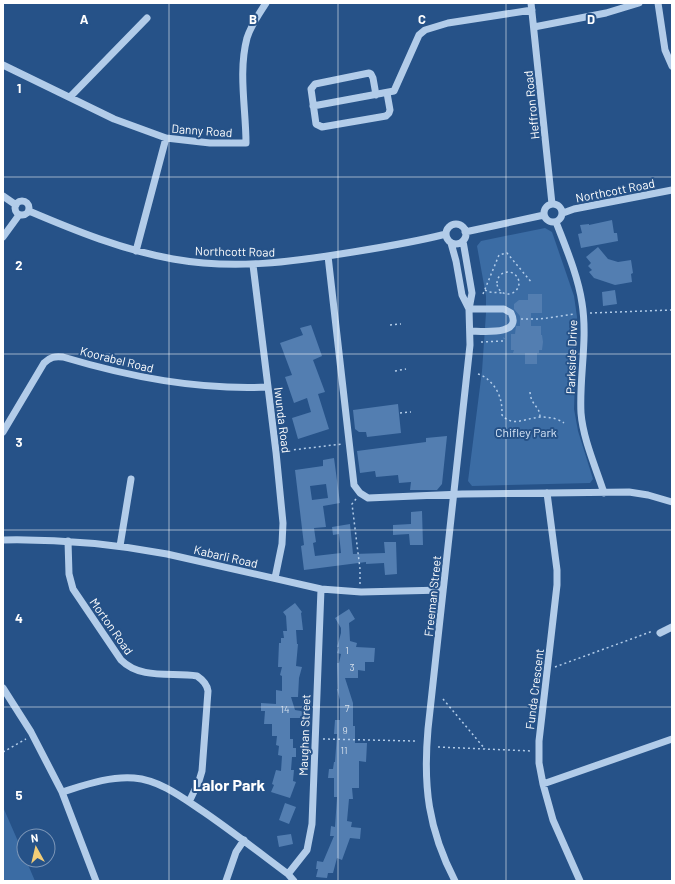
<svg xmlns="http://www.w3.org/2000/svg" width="675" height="884" font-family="Barlow,sans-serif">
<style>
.green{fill:#3b6ca4}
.building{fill:#537eb1;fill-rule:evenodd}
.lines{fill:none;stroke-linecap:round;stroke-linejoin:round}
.path{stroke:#b2cce9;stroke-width:1.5;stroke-dasharray:2 3;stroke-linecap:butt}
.minor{stroke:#b2cce9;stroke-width:7}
.grid{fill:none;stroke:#fff;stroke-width:1;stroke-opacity:0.55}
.labels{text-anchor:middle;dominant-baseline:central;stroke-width:4;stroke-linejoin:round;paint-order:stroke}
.number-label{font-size:10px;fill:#d4dfec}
.street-label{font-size:12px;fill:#fff;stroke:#265288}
.park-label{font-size:12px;fill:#d6e5f7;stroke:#265288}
.district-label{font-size:16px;font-weight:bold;fill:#fff;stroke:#265288}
.grid-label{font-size:13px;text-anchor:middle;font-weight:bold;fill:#fff;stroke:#265288;stroke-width:4;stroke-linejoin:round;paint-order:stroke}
</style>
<rect width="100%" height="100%" fill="#265288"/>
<!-- green -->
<path class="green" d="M545,228L552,232L574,296L577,317L574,409L578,431L593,479L590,483L472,486L468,481L482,371L486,313V296L477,246L481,241Z
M3,807L24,855V860H26L35,881H3Z"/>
<!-- building -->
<path class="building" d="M612,220L614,233H617L618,241L581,248L578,234L582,233L580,225L589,224V225Z
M598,247L608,259L618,262L631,260L633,273L631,274L632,282L615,285L594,278L589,272L592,270L588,266L591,263L586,257Z
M615,290L617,304L603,306L602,292Z
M528,294H542V313H531V326H541V335H542L543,342L542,350H539V353H537V364H525V353H513L514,350H511V334H515L516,326H520V316L514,309V304L519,300H528Z
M311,325L322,356L313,360L325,392L318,394L329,429L298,439L292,418L311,412L307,398L294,403L285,377L292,375L280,343L303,335L300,328Z
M398,404L401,433L367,437L366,432H359L355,429L353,410Z
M447,436L442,484L437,490H410L411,482L399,483L398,475L376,477L375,471L360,473L357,451L426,442V438Z
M334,458L340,503L323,506L326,527L314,528L316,542L313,543L315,556L341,553L339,534L333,535L332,527L350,524L353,554L385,553L384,542H396L397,574L385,575L384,563L366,564V562L304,570L301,546L304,545L295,470L323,466V460ZM326,484L328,498L312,500L310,486Z
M422,511L423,545H410L409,534L393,535V525L411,524V512Z
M295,603L302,612L301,613L303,630H296L297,644H298L296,666L302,667L299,678L298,697H291L295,710L301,711L311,718H290V739H293V748H296V757H292L291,770H294L293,781L296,782L290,798L271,792L274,785L272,784L276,770L281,771L282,756L278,755L279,746L276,745L277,736H272V724H264L265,711H261V703L276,704V690L282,691V676L280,675L282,667H278L279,643H281V638H284L283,631H287L286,616L283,612Z
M349,609L355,619L349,623L350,641L357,643L356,647L375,648L374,662H365V671L358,670V678H345L353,703V726H355V743H367L366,762L359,761V788H352L353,799H349L347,821L352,822L351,827L361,828L360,839L350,838L342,860L337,858L333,873H328L327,878L316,877L318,869H316L317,861L323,862L334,836H330L331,826L335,827L337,797H334V778H328L329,769H333L334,762H335L337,734H334L335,720H340V700L337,689H338L337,663H339L341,654L337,653L339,647H337L341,633V628L335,618Z
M285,803L296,807L289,824L279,820Z
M291,834L293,844L279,847L277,836Z"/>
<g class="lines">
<!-- path -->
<path class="path" d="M497 283a11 11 0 1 1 22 0a11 11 0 1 1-22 0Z
M485,290L489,292L502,293
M483,294L499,255L507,253L532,283
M590,313L672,310
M521,319H540L575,314
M390,325L401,324
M481,342L503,341L504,338
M395,371L406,369
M478,374C489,377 499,390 501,402C502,406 502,410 502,415C511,426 522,420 534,418C543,416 556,417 564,423
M530,392C531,406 540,406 540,417
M400,413L411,412
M284,451L342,444
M356,499L352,504L360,569V584
M555,667L653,631
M443,699L485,749
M323,739L415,741
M438,747L532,751
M3,752L26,739"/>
<!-- minor -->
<path class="minor" d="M531,3L552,204
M658,3L665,50L672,66
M534,27L606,13L639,3
M3,65L114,119L166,138L210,143H246C246,109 238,72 247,38C251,25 259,14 266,3
M376,95L373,78L371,74L369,73L315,84L311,89L316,124L322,127L386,116L389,113L390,110L387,93
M70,97L147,18
M313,106L394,91L419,35L425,30L448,23L532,10
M3,196L16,205
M15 208a7 7 0 1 1 14 0a7 7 0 1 1-14 0Z
M544 213a9 9 0 1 1 18 0a9 9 0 1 1-18 0Z
M29,211C76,231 123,250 173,259C235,270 291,262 353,252C384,247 415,242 446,234
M563,213L574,209L672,190
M556,222C566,248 578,276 582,303C588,340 579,377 581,413C583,439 596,468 604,493
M446 234a10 10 0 1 1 20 0a10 10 0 1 1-20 0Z
M465,232L544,215
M3,237L19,215
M451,243L456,261L462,295L469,309
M136,251L166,138
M328,256L354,485L360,493L368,498L462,494L629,492L648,495L672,502
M253,265L276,452L283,523L282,544L275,578
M469,309H504L511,313C523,336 482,331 470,331
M3,432L44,363C50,357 55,356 63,357C130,377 197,390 268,387
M547,493L557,570V585L539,741V763L543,784L553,820L580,881
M3,540C58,539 113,544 167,554L321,589L361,592L443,590
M68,541L69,574L73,589L121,660C141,680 172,672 197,676C203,680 207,684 208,691L202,771L199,781L189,802
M120,546L131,479
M660,633L672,627
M3,688L31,732L62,792L96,881
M543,784L672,739
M62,792C85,785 110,776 134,778C160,780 183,798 204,812C233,832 260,853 288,874L294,881
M288,874L307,850L312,824L321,589
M226,881L236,852L244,840
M455,881C428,829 423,786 428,729L470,345L469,309L472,293L463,241"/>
</g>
<!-- grid -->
<path class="grid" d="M169,3V881M338,3V881M506,3V881M3,177H672M3,354H672M3,530H672M3,707H672"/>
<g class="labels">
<!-- number labels -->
<g class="number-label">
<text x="347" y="650">1</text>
<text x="352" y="667">3</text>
<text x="347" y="708">7</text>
<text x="285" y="709">14</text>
<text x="345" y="730">9</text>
<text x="344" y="750">11</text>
</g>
<!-- street labels -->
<g class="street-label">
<text transform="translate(531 105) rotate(-96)">Heffron Road</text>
<text transform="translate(202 130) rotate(4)">Danny Road</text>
<text transform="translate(615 190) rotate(-11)">Northcott Road</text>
<text transform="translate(235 251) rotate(1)">Northcott Road</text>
<text transform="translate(571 357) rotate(-88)">Parkside Drive</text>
<text transform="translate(117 359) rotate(14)">Koorabel Road</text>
<text transform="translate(283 420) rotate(83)">Iwunda Road</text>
<text transform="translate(226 556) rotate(13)">Kabarli Road</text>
<text transform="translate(432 596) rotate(-84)">Freeman Street</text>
<text transform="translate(112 626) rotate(55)">Morton Road</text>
<text transform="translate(534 689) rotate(-83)">Funda Crescent</text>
<text transform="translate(304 735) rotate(-88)">Maughan Street</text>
</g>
<!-- park labels -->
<g class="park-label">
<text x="526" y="432">Chifley Park</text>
</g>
<!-- district labels -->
<g class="district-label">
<text x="229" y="784">Lalor Park</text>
</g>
</g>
<g class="grid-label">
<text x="84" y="24">A</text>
<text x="253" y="24">B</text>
<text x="422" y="24">C</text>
<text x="591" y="24">D</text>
<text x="19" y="93">1</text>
<text x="19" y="270">2</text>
<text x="19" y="447">3</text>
<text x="19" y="623">4</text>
<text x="19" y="800">5</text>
</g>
<!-- border -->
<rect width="675" height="884" fill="none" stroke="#ffffff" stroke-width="8"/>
<!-- north arrow -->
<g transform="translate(36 848) rotate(352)"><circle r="19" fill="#265288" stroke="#7d97b8"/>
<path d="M0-3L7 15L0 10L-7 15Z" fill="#f2cd77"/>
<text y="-6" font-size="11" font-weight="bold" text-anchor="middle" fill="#ffffff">N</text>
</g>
</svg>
